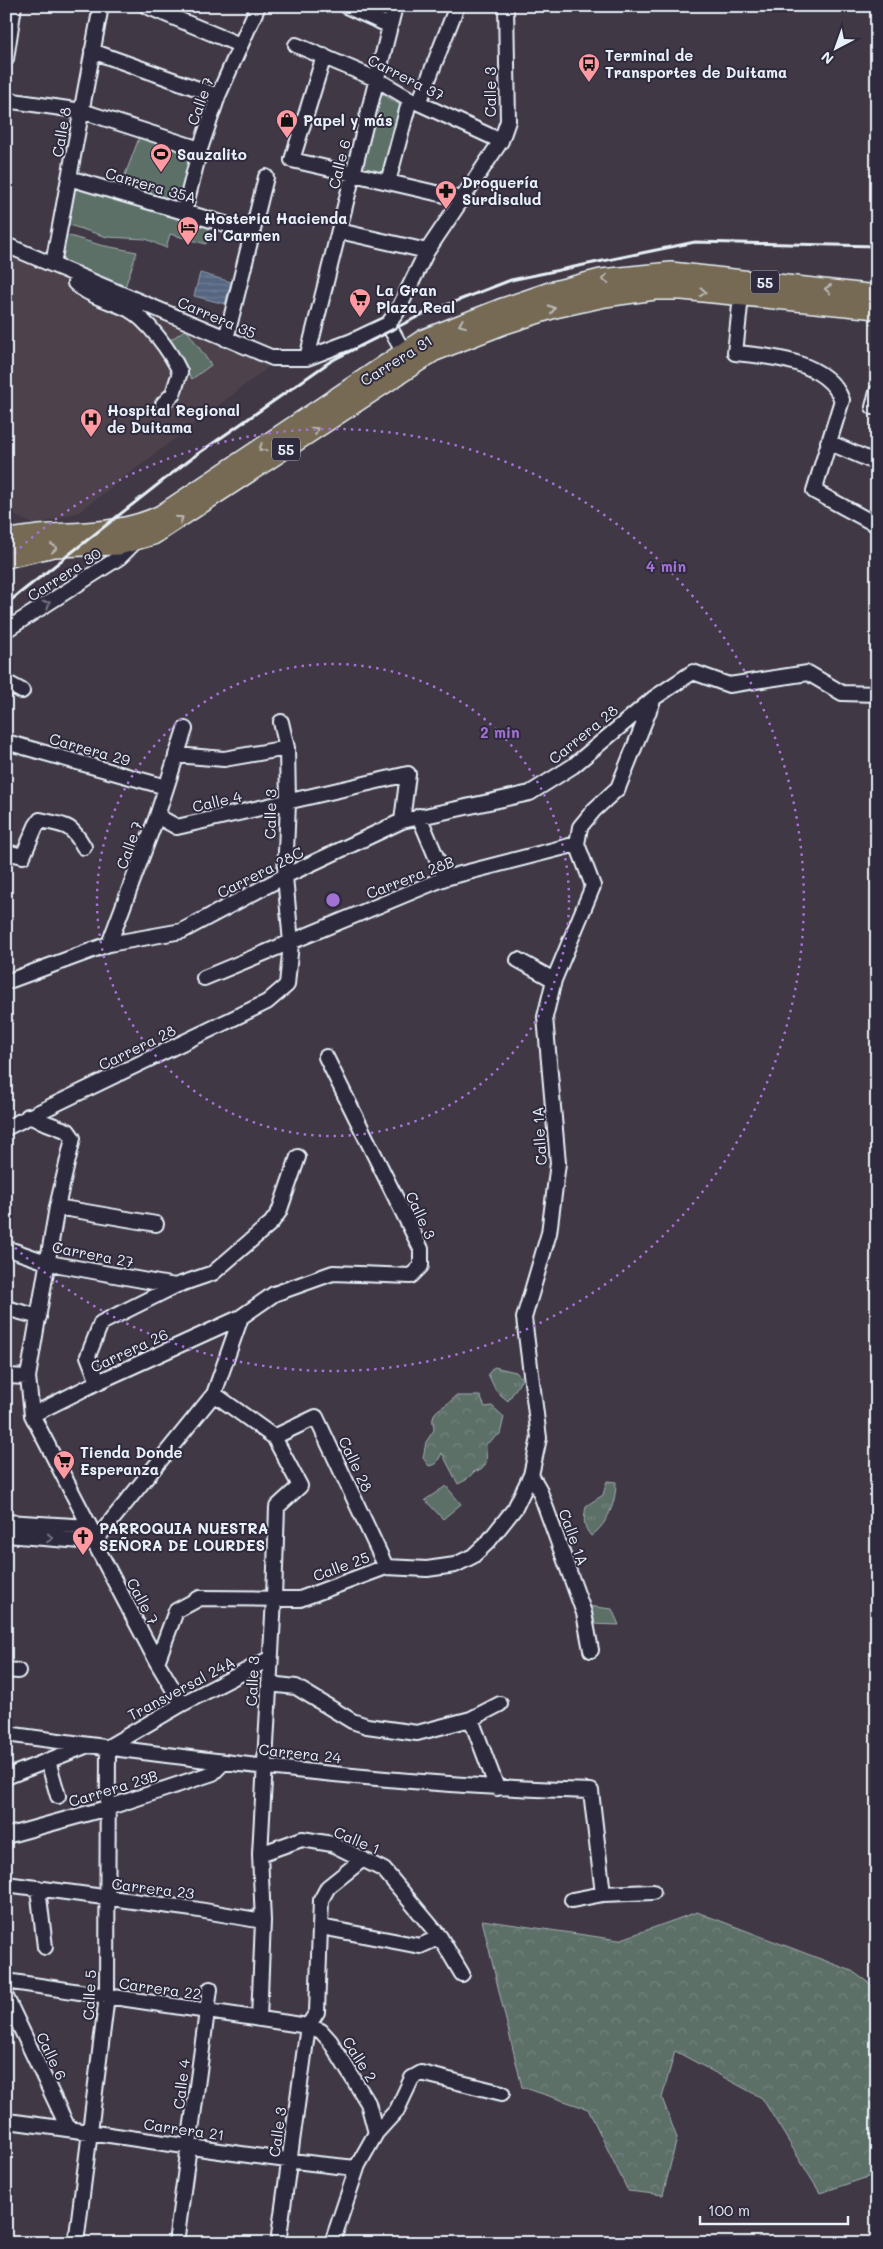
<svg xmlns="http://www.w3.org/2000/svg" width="883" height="2249" font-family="Mali,sans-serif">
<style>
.built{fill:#4e424b}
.grass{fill:url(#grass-tufts);stroke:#a2b0b0}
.forest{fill:url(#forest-crowns);stroke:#a2b0b0}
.green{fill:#5d6f68;stroke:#a2b0b0}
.water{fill:url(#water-rules);stroke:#909eb1}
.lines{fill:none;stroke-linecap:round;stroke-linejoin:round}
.minor-casing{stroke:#e8f1f8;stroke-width:18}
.highway-casing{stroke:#e8f1f8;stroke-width:22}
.minor{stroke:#2f2a3d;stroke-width:14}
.highway{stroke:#766a55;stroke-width:19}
.rail{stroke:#e8f1f8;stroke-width:3}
.oneway{stroke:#babbb7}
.oneway2{stroke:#70707e}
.ring{fill:none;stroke:#a171d3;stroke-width:2.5;stroke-dasharray:2.5 5}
.labels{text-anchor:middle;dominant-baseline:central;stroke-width:4;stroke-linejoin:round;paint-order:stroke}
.shield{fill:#2f2a3d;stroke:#b0b5c0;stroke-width:1}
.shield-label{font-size:14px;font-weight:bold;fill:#e8f1f8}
.poi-label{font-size:15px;font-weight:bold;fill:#e8f1f8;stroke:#2f2a3d;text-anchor:start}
.street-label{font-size:15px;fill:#e8f1f8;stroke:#2f2a3d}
.centre{fill:#a171d3;stroke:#2f2a3d;stroke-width:2.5}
.ring-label{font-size:15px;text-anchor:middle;font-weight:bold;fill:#a171d3;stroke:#2f2a3d;stroke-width:4;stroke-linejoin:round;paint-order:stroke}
</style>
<defs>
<pattern id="grass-tufts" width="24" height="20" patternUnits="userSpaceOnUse" patternTransform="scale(1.25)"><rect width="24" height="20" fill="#5d6f68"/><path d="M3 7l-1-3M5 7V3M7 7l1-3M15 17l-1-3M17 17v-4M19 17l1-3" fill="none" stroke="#74847e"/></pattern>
<pattern id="forest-crowns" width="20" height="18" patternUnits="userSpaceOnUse" patternTransform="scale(1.25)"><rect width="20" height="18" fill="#5d6f68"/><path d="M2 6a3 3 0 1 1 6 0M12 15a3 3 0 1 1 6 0" fill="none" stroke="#74847e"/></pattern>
<pattern id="water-rules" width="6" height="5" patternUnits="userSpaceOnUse" patternTransform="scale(1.25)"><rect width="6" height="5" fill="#566681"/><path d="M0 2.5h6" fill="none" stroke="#6e7c94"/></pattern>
</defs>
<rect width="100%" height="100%" fill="#413845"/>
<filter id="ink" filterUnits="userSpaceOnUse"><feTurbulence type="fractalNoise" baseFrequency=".02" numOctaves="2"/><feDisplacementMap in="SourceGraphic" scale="10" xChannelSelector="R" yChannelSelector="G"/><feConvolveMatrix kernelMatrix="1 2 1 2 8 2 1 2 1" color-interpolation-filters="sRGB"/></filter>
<g filter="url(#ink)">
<!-- built -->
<path class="built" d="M6,255L271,365L79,512L35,525L6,511Z"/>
<!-- grass -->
<path class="grass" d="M494,1367L516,1372L522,1379L508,1401L496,1391L488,1374Z
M607,1481L616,1482C616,1502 608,1524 591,1536C582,1525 584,1519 586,1506L603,1495Z
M587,1606L612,1609L619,1625L591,1624Z"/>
<!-- forest -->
<path class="forest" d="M455,1396H480L485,1407L492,1406L504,1417L500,1434L486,1444C485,1454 490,1462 481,1470L475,1471L466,1480L458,1484L442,1453L436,1464L429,1466L423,1458L426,1442L434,1430C434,1425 432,1422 433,1418C434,1408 448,1407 455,1396Z
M697,1912L852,1971L877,1989V2174L820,2193L762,2098L675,2051L662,2098L677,2138L663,2195L628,2191L588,2109L522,2087L482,1920L619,1940Z"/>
<!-- green -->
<path class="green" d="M381,93L403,107L386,178L361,172Z
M139,138L194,154L180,206L120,188Z
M72,187L210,225L206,244L170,234L166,248L146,239L107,237L66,224Z
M63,234L100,245L137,252L124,290L58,261Z
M186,329L211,365L192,379L166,343Z
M446,1486L461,1504L443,1519L425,1500Z"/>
<!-- water -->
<path class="water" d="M200,273L231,282L225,304L194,296Z"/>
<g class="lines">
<!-- minor casing -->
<g class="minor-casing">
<path id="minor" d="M146,6L240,45
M346,6L390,26
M296,45L376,79L410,99L501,141
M92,51L218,96
M324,56L292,160L462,199
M6,59L14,6
M6,100L82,111L200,149
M419,103L457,6
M69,178L252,232
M388,182L410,99
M184,212L200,149L218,96L258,6
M339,231L427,251
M6,245L273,358H307L352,341L388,324L397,312L427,251L501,141L508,121L506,6
M53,264L101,6
M76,274L75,283C89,296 110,301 128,309C147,319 171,352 180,372L173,394L163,404
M741,296L735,353C771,356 827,361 842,400L814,491L873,523L877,520
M388,324L404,353
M226,339L266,177
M307,358L395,6
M877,392L873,407L877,406
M828,442L877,463
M6,630L120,557L136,541
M6,691L11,685L22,691
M6,742L166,787
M176,755L224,759L287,748
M157,816L177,827L408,774L402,821
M419,816L445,878
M6,852L23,856L36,826L40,820C66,826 70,823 84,847
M109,944L157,816L185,729
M518,960L554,980
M204,978L445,878L577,844
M6,982L109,944L182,931L285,876L402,821L530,793L573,766L654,698L693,672L729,685L808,673L842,693L877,694
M28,1116L68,1131L73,1138L57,1207L28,1377L32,1415L90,1527L94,1542L157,1662L182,1704
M6,1128L267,1002L287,985L291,943L285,876L288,802L287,748L281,722
M57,1207L156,1224
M6,1248L49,1263L175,1286
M6,1308L39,1317
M6,1376L28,1377
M98,1382L88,1356L101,1323L175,1286L213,1273L271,1223L279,1212L298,1157
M214,1394L274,1437L300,1486L277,1507L274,1598L260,1854L263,1921L259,2019
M32,1415L98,1382L241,1317L274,1294L333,1273L411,1276L421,1266V1249L326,1057
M274,1437L316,1417L386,1567
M531,1475L539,1489L584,1613L591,1650
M6,1522L90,1527
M6,1535L94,1542
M94,1542L214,1394L241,1317
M157,1662L176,1611L200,1598L300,1599L386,1567L427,1569L455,1565L473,1556L488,1542L515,1508L531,1475L539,1438L524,1318L549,1233L558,1163L545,1017L554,980L593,886L577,844L580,827L594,810L618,788L654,698
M6,1670L18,1671
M269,1684L296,1687L352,1721L367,1726L417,1733L471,1719L500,1704
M471,1719L497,1788
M6,1734C200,1760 395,1786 591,1791L603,1894
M48,1761L58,1796
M6,1777L88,1745
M6,1836L107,1808L213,1773L224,1762
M260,1854L302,1839L332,1844L384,1870L440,1937L462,1974
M6,1884L193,1909L263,1921
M38,1888L45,1947
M572,1900L603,1894L653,1892
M321,1927L420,1946L440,1937
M6,1981L308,2026L321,2031L330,2041L368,2103L376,2133L358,2165L332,2243
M6,1997L68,2128
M6,2121C123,2135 240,2157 357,2168
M376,2133L397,2110L412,2078L421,2073L502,2093
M76,2243L107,1996L108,1747L182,1704L269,1659
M176,2243L210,1989
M278,2243L308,2026L317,2012L321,1900L328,1887L363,1859"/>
</g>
<!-- highway casing -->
<g class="highway-casing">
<path id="highway" d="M6,540C58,528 112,539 161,515L424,339L500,309L550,292L601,279L671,272L877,295
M6,558L54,547L118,545L153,535L433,352L505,324L555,308L605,297L655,290H682L877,309"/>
</g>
<!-- minor -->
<use href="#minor" class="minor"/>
<!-- highway -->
<use href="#highway" class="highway"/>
<!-- rail -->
<path class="rail" d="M6,604L189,460L331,361L423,314L511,280L695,242L877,246"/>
</g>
<!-- one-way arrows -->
<defs><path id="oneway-chevron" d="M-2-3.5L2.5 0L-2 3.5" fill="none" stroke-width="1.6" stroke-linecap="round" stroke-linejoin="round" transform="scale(1.25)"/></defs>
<g class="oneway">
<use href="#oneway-chevron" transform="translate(605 279) rotate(171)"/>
<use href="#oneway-chevron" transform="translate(828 289) rotate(-174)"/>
<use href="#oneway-chevron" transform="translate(703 292) rotate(5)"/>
<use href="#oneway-chevron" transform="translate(552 309) rotate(-16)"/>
<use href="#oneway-chevron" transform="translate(462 324) rotate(158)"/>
<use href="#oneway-chevron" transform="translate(315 430) rotate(-33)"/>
<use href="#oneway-chevron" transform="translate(262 448) rotate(146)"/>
<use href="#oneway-chevron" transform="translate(180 519) rotate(-33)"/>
<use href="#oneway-chevron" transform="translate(54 548) rotate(-6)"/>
</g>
<g class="oneway2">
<use href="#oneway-chevron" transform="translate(47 604) rotate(-33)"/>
<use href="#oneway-chevron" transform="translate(50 1538) rotate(5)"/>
</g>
</g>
<!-- distance rings -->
<g class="ring">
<circle cx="333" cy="900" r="236"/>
<path d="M9 558A471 471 0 1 1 9 1242"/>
</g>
<!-- icons -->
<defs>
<g id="bus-pin" transform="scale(1.125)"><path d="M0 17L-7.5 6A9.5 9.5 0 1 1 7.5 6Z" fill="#ff9aa2" stroke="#2f2a3d"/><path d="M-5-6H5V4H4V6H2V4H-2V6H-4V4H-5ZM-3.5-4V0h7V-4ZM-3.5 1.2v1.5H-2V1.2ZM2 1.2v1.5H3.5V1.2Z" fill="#111"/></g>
<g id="shop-pin" transform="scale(1.125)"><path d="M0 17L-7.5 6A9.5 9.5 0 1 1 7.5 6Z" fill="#ff9aa2" stroke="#2f2a3d"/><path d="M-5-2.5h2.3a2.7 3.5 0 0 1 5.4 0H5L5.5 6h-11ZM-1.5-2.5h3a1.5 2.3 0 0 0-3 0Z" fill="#111"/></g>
<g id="stadium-pin" transform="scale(1.125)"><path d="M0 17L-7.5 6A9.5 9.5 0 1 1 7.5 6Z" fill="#ff9aa2" stroke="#2f2a3d"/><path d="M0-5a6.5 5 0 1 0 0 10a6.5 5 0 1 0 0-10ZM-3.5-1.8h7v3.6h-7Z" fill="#111"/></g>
<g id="pharmacy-pin" transform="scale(1.125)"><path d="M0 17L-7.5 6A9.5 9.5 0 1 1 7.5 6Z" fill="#ff9aa2" stroke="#2f2a3d"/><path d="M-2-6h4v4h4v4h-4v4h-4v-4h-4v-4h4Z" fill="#111"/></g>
<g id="hotel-pin" transform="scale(1.125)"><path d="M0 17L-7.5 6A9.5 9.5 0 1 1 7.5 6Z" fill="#ff9aa2" stroke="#2f2a3d"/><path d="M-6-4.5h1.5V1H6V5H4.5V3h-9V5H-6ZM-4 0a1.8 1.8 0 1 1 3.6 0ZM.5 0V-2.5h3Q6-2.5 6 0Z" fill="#111"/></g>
<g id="supermarket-pin" transform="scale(1.125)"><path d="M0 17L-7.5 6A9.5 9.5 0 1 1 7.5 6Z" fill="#ff9aa2" stroke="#2f2a3d"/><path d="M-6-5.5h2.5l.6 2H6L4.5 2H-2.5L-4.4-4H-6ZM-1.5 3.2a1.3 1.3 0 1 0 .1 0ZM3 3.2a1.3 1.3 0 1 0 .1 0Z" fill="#111"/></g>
<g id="hospital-pin" transform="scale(1.125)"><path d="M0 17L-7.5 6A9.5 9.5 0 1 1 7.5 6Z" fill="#ff9aa2" stroke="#2f2a3d"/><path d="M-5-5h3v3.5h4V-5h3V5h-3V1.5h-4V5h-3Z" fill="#111"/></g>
<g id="church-pin" transform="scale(1.125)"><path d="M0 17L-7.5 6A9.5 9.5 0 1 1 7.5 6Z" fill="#ff9aa2" stroke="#2f2a3d"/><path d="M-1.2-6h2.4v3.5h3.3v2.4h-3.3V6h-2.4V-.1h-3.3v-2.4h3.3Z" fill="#111"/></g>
</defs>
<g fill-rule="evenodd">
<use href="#bus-pin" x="589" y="64"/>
<use href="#shop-pin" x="287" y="120"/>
<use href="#stadium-pin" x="161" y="154"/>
<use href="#pharmacy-pin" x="446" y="191"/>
<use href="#hotel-pin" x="188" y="227"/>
<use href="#supermarket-pin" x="360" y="299"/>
<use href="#hospital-pin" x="91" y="419"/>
<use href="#supermarket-pin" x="64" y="1461"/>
<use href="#church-pin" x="83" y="1537"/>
</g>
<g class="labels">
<!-- shield labels -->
<g class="shield">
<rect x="751" y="270.5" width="28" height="23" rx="4"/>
<rect x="272" y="437.5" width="28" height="23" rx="4"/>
</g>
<g class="shield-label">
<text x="765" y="282">55</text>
<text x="286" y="449">55</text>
</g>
<!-- poi labels -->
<g class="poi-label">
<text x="605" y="55">Terminal de<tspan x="605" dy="17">Transportes de Duitama</tspan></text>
<text x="303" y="120">Papel y más</text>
<text x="177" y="154">Sauzalito</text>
<text x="462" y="182">Droguería<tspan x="462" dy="17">Surdisalud</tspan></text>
<text x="204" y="218">Hosteria Hacienda<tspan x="204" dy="17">el Carmen</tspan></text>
<text x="376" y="290">La Gran<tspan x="376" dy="17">Plaza Real</tspan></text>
<text x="107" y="410">Hospital Regional<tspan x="107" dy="17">de Duitama</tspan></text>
<text x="80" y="1452">Tienda Donde<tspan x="80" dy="17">Esperanza</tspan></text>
<text x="99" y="1528">PARROQUIA NUESTRA<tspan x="99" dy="17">SEÑORA DE LOURDES</tspan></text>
</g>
<!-- street labels -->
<g class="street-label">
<text transform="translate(406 77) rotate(27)">Carrera 37</text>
<text transform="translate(490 92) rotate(-90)">Calle 3</text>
<text transform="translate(200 101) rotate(-70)">Calle 7</text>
<text transform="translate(61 132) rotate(-80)">Calle 8</text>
<text transform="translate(339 164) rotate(-76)">Calle 6</text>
<text transform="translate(151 185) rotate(16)">Carrera 35A</text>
<text transform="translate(217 317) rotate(23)">Carrera 35</text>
<text transform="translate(396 360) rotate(-32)">Carrera 31</text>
<text transform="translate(64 574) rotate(-33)">Carrera 30</text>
<text transform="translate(583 734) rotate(-39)">Carrera 28</text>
<text transform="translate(90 749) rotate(16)">Carrera 29</text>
<text transform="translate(217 801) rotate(-13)">Calle 4</text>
<text transform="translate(270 814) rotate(-89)">Calle 3</text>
<text transform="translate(129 845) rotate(-70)">Calle 7</text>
<text transform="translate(260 872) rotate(-27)">Carrera 28C</text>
<text transform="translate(410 877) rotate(-21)">Carrera 28B</text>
<text transform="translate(137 1047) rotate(-26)">Carrera 28</text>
<text transform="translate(539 1136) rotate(-94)">Calle 1A</text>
<text transform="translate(421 1215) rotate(65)">Calle 3</text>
<text transform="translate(93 1254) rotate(11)">Carrera 27</text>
<text transform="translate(129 1350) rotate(-25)">Carrera 26</text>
<text transform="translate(356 1464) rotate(65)">Calle 28</text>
<text transform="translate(574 1537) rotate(70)">Calle 1A</text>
<text transform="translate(341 1566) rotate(-20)">Calle 25</text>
<text transform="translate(143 1601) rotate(62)">Calle 7</text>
<text transform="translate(252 1681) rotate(-87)">Calle 3</text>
<text transform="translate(181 1688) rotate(-28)">Transversal 24A</text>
<text transform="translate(300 1753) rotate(6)">Carrera 24</text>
<text transform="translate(113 1788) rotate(-17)">Carrera 23B</text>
<text transform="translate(357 1840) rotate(23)">Calle 1</text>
<text transform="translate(153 1888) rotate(7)">Carrera 23</text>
<text transform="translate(160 1988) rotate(8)">Carrera 22</text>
<text transform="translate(89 1995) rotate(-87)">Calle 5</text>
<text transform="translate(52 2056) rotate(65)">Calle 6</text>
<text transform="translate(360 2059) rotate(58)">Calle 2</text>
<text transform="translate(181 2084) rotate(-83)">Calle 4</text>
<text transform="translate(184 2129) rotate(8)">Carrera 21</text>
<text transform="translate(277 2132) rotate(-82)">Calle 3</text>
</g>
</g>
<circle cx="333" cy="900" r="8" class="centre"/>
<g class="ring-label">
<text x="666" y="572">4 min</text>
<text x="500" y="738">2 min</text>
</g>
<!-- margin -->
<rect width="883" height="2249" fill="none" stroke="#2f2a3d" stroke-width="25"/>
<rect x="12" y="12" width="858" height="2224" fill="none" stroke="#e8f1f8" stroke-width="2" filter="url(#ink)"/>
<!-- north arrow -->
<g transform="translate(836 48) rotate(221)" stroke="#2f2a3d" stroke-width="4" paint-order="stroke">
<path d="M0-4L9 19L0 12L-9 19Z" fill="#e8f1f8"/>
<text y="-8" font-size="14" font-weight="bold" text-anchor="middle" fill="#e8f1f8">N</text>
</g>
<!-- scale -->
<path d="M700 2216v8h148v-8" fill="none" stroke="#e8f1f8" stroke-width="2.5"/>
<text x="708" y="2216" font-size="15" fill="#e8f1f8" stroke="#2f2a3d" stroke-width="4" paint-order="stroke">100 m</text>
</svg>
